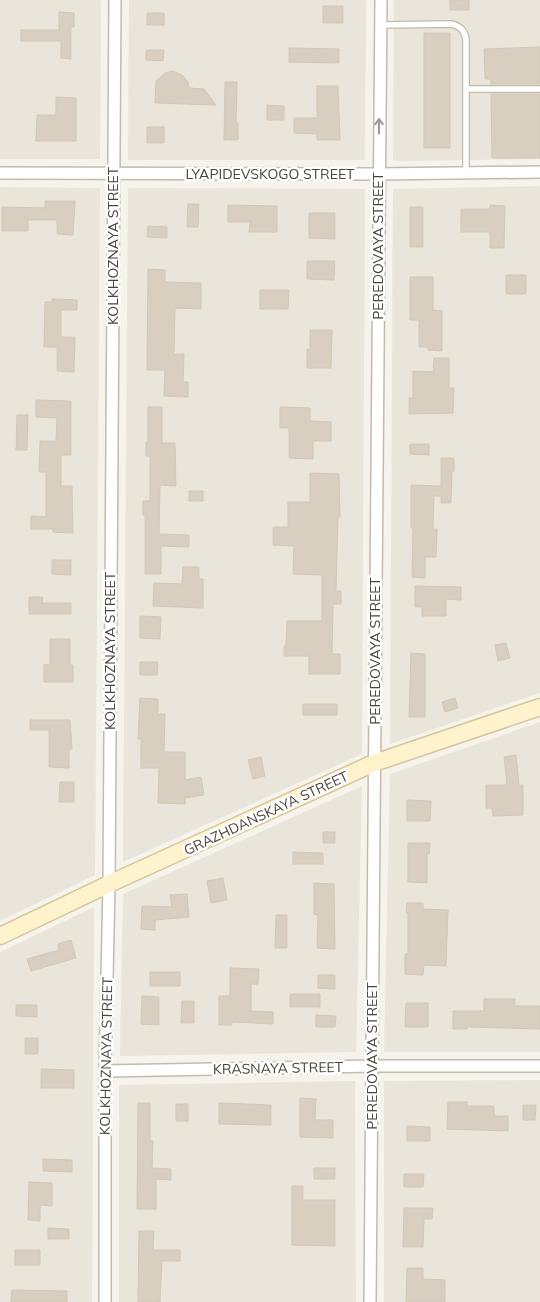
<svg xmlns="http://www.w3.org/2000/svg" width="540" height="1302" font-family="Mulish,sans-serif">
<style>
.residential{fill:#eae5da}
.building{fill:#d8cfc1;stroke:#d3c7b4}
.lines{fill:none;stroke-linecap:round;stroke-linejoin:round}
.service-casing{stroke:#c2bbae;stroke-width:8}
.minor-casing{stroke:#c2bbae;stroke-width:14}
.secondary-casing{stroke:#d6c79b;stroke-width:19}
.service{stroke:#fff;stroke-width:5.5}
.minor{stroke:#fff;stroke-width:11}
.secondary{stroke:#fff3cd;stroke-width:16}
.oneway{stroke:#9c9892}
.labels{text-anchor:middle;dominant-baseline:central;stroke-width:5;stroke-linejoin:round;paint-order:stroke}
.street-label{font-size:14px;fill:#4b4439;stroke:#fff}
</style>
<rect width="100%" height="100%" fill="#f6f3ec"/>
<!-- residential -->
<path class="residential" d="M0,0H101L100,159H0Z
M129,0H366L365,160H128Z
M394,0H540V159L393,161Z
M540,186V693L390,744L393,189Z
M0,187L100,188L95,875L0,921Z
M128,188L365,189L362,754L123,862Z
M540,722V1052H384L390,774Z
M362,786L356,1052L120,1056L123,894Z
M94,907L92,1302H0V952Z
M540,1080V1302H384V1081Z
M355,1081L356,1302H119V1085Z"/>
<!-- building -->
<path class="building" d="M450,0H469V10H450Z
M323,6H343V23H323Z
M59,12L74,13V27H71V59L61,58V41H21V30H59Z
M147,13H164V25H147Z
M424,33H450V148H424Z
M540,47V84H491V79H485L484,49Z
M289,48L339,49V63L289,62Z
M146,50H164L163,61L146,60Z
M173,71L182,75L188,82L189,88L204,89L216,105L155,103L156,81L165,73Z
M225,82H237L236,123H238V140H224Z
M317,86H338L340,140H317V134L294,133V118H317Z
M491,94H540V158H492Z
M56,97L76,98V141H36L37,115H56Z
M267,105L284,106V120H267Z
M147,127H164V143H147Z
M45,201H75L73,235L57,234V220H28V231H2V207L45,208Z
M188,204H199L198,227H187Z
M228,205L277,206V232H249L250,222H228Z
M490,205L505,206L504,248H490V232H461V209H490Z
M410,207H423V247H410Z
M309,213H335V239L309,238Z
M148,226L167,227V238L147,237Z
M307,261H335L334,280L307,279Z
M148,269L165,270V282L201,283V309L175,308L174,354H184L183,382H188V397L164,396L165,370H147Z
M506,275H526V294H506Z
M410,277H433V310L442,311V351L428,350V347H419V320H410Z
M260,290H289L288,309H260Z
M52,299L77,300V310H61V337H75L74,372L57,371V347H44L45,302H52Z
M310,330H332L331,368H307V349H310Z
M434,358H449V388H454L453,413L409,414V398H413V371L433,372Z
M36,400L71,401V455H61V486H72L73,533L53,532V529H31V516L46,517V472H39L40,441H56L57,418L36,417Z
M148,407H162V443H175L176,486L160,485L159,534L189,535V547L161,546V574H145V515H143V501H150V456H146V442H148Z
M280,407L310,408V421L331,422V441H313V459L289,458V428H280Z
M17,415H28L27,450H16Z
M410,444H429V455L410,454Z
M441,458H454V471H452L451,503H441V496H434L433,529H437L436,557H425V578L412,577L413,528H411V485L441,486Z
M310,473L339,474L340,517H338L336,591H341V604H333L332,654H340V674H309V656H284V646H286L287,621H322V575L293,574L294,546L273,545V527H288V502H310Z
M189,491H203V501H189Z
M52,560H71V575L52,574Z
M183,567H199V579H203V608L153,606L154,583L182,584Z
M415,586L461,587V600L446,599V616H422V607H415Z
M29,597H43L42,603H71V614H29Z
M140,616L161,617L160,639L140,638Z
M50,639H70V665H73V682H44V664L50,665Z
M506,643L510,658L498,661L495,645Z
M411,653L425,654V717H409Z
M140,662H158L157,675H140Z
M140,698L158,699V714H165L164,752H185V780L201,777L204,795L185,798V804L158,803L159,768H141V739H138Z
M455,698L458,708L445,712L442,702Z
M303,704H337V715H303Z
M30,720H70L72,749H69V768L49,767V730H30Z
M516,755L519,785H523V815L493,816L492,808H486V785H507L504,757Z
M261,757L265,776L253,779L248,760Z
M60,782H74V802H59Z
M407,800L431,801L430,821H407Z
M323,832H335V843H323Z
M408,843H430L429,854H427V883L408,882Z
M293,852L323,853V864H293Z
M223,878L227,900L211,903L207,881Z
M314,883L334,884L335,949L317,948L318,915L314,914Z
M187,894L189,917L155,920V930L141,929L142,906L172,907L170,895Z
M407,903H423V909L448,910L446,966L424,965L423,975L405,974V954H408V913H406Z
M276,915H287V948H275Z
M71,940L76,958L31,971L27,959L59,950L58,944Z
M230,968L259,969L258,984H251V1011L273,1012V1024L232,1022V1025H219V996H230Z
M150,972H180V986H150Z
M318,975H335V989L318,988Z
M290,994H320V1007H290Z
M142,996L159,997V1025L141,1024Z
M484,999H515V1006H540V1029L467,1027V1029H453V1011H484Z
M182,1001H194V1023H181Z
M406,1003H428V1027H405Z
M16,1005H37V1017L16,1016Z
M316,1015L336,1016L335,1027H316Z
M25,1038H38V1054H25Z
M41,1069L74,1070V1088H41Z
M300,1098L316,1099L315,1120H333V1138L300,1137Z
M448,1102H467V1106H494V1116H508V1131L447,1129Z
M138,1103H150V1141H153L152,1168L171,1169V1180L156,1179V1209H137Z
M219,1103L271,1105V1125L219,1124Z
M176,1104H188V1121H176Z
M523,1105H536L535,1120H523Z
M407,1126L430,1127V1141H407Z
M43,1159L72,1160V1172L43,1171Z
M314,1168H335V1179H314Z
M404,1174H424L423,1187H404Z
M29,1182L52,1183V1206L40,1205V1221L28,1220Z
M292,1186H303V1200H335V1246L292,1245Z
M404,1208H433L432,1219H424L423,1247H403Z
M48,1228L69,1229V1239H48Z
M139,1231H154L153,1250H180V1261H162L160,1302H138Z
M15,1250H40V1265H15Z
M407,1268H423V1279L445,1280V1302H406Z
M12,1290L67,1291V1302H11Z"/>
<g class="lines">
<!-- service casing -->
<g class="service-casing">
<path id="service" d="M380,25L452,24C461,27 464,30 466,39V173
M466,89H540"/>
</g>
<!-- minor casing -->
<g class="minor-casing">
<path id="minor" d="M0,173L379,174L540,172
M105,1071L372,1066H540
M105,1302V1071L109,884L115,0
M370,1302L381,0"/>
</g>
<!-- secondary casing -->
<g class="secondary-casing">
<path id="secondary" d="M0,936L109,884L374,763L540,707"/>
</g>
<!-- service -->
<use href="#service" class="service"/>
<!-- minor -->
<use href="#minor" class="minor"/>
<!-- secondary -->
<use href="#secondary" class="secondary"/>
</g>
<!-- one-way arrows -->
<defs><path id="oneway-shaft" d="M-6 0H5M1.5-3L5.5 0L1.5 3" fill="none" stroke-width="1.6" stroke-linecap="round" stroke-linejoin="round" transform="scale(1.25)"/></defs>
<use class="oneway" href="#oneway-shaft" transform="translate(379 126) rotate(-90)"/>
<g class="labels">
<!-- street labels -->
<g class="street-label">
<text x="270" y="174">LYAPIDEVSKOGO STREET</text>
<text transform="translate(113 246) rotate(-90)">KOLKHOZNAYA STREET</text>
<text transform="translate(378 246) rotate(-90)">PEREDOVAYA STREET</text>
<text transform="translate(110 651) rotate(-90)">KOLKHOZNAYA STREET</text>
<text transform="translate(375 651) rotate(-90)">PEREDOVAYA STREET</text>
<text transform="translate(266 813) rotate(-25)">GRAZHDANSKAYA STREET</text>
<text transform="translate(106 1056) rotate(-89)">KOLKHOZNAYA STREET</text>
<text transform="translate(372 1056) rotate(-90)">PEREDOVAYA STREET</text>
<text transform="translate(278 1068) rotate(-1)">KRASNAYA STREET</text>
</g>
</g>
</svg>
